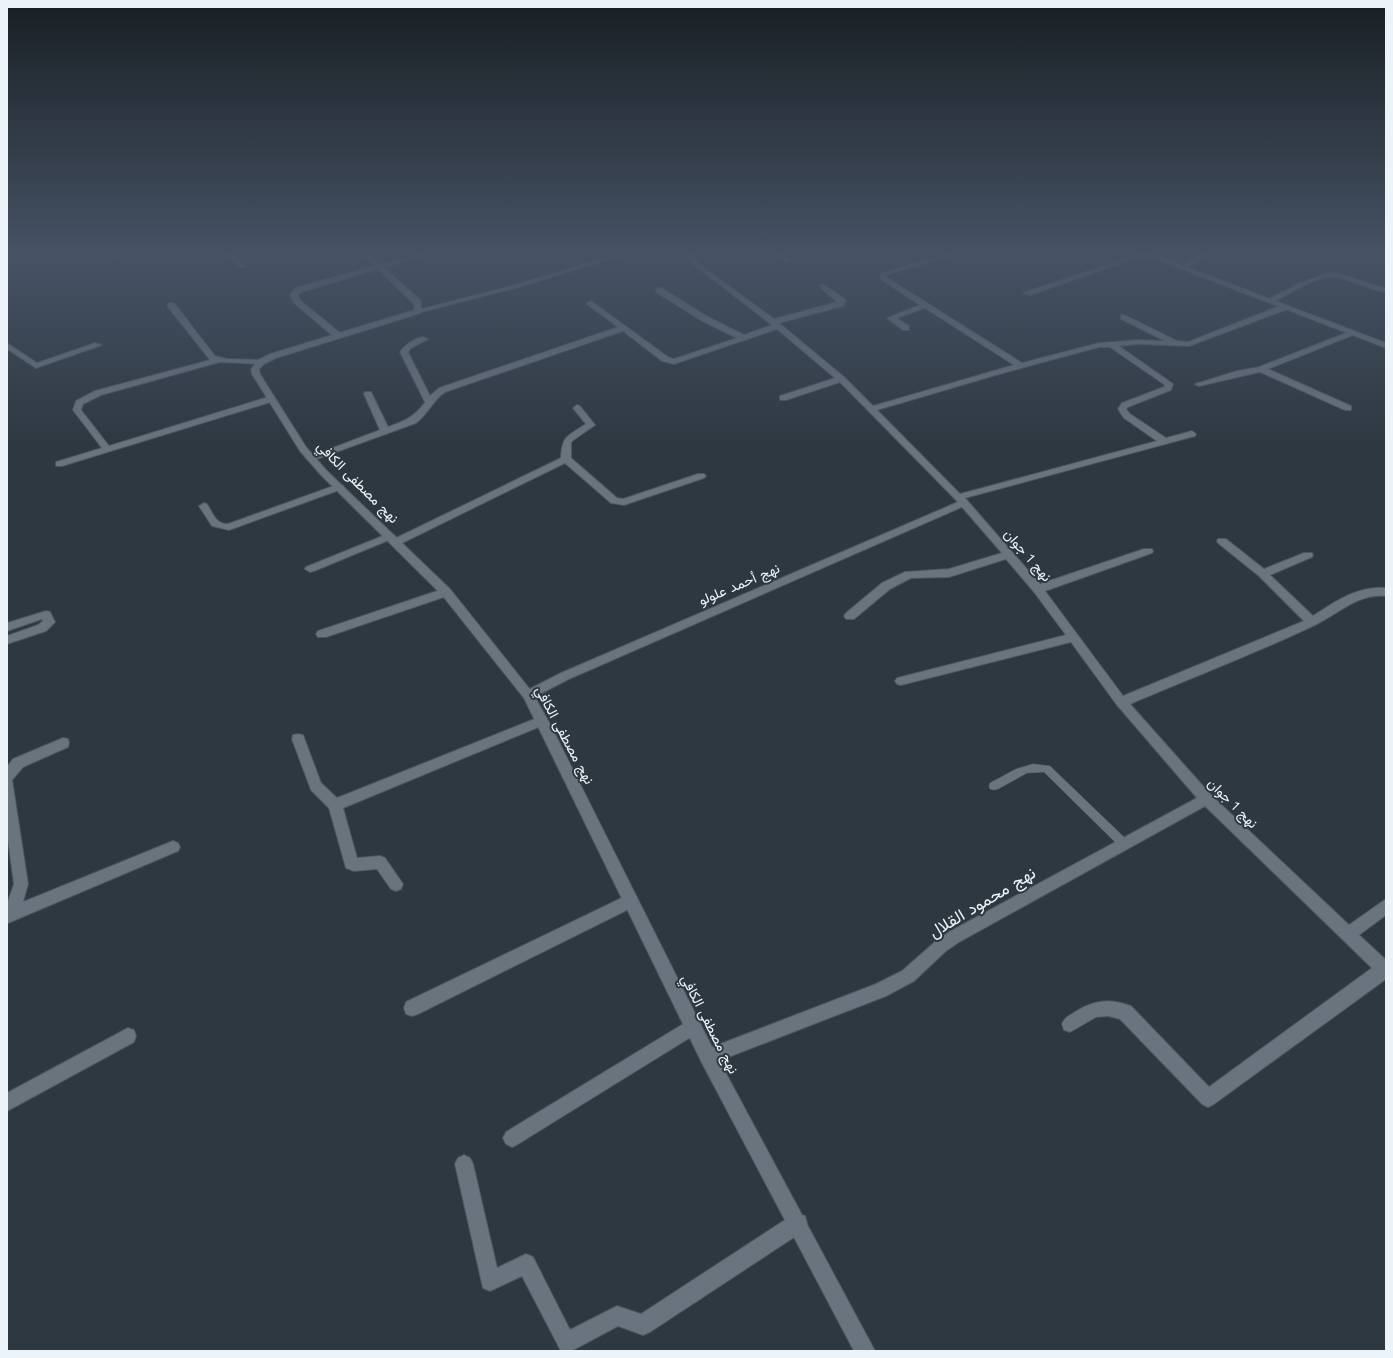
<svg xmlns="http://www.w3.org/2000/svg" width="1393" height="1358" font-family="'Work Sans',Vazirmatn,sans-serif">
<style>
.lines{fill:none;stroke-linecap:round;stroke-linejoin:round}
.lane-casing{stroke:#4e565e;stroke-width:1}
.street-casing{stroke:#4e565e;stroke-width:2}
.secondary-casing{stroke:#4e565e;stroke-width:2}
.lane{fill:#69747e;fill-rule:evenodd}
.street{fill:#69747e;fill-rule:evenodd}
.secondary{fill:#69747e;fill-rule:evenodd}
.labels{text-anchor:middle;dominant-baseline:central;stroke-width:4;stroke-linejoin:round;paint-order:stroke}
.street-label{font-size:14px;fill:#edf4f9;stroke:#2e3841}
.near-street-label{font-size:17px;fill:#edf4f9;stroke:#2e3841}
</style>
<rect width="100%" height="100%" fill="#2e3841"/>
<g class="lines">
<!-- lane casing -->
<g class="lane-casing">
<path id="lane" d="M1033,764L1050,766L1128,841L1129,844L1128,847L1124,849L1120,847L1044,772L1027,773L998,789L994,790L990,789L989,786L990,783L1016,769Z"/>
</g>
<!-- street casing -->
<g class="street-casing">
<path id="street" d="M110,255H117L120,259L115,260Z
M224,255H232L246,267L241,268Z
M414,255H425L301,292L298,295L300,300L340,333V337H334L294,303L290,295L295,288Z
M612,255L620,256L519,287L418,313L414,311L515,285Z
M687,255H694L698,263L774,319L837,302L820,287V285H824L845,299L846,301L843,306L779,323L844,377L873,406L1014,365L925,308L897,318L909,326V330H903L887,318L920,305L880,279L881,273L941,255H952L886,275V277L1022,363L1099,343L1138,340L1165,341L1121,319V315H1124L1177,341L1188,342L1282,305H1288V309L1189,346L1138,344L1119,346L1173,384L1171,390L1128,407L1126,409L1130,414L1166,438L1192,431L1196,434L1195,436L965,498L1040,584L1144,549H1152L1153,551L1152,553L1045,591L1123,696L1304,621L1259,576L1218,543L1217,541L1218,539H1226L1264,569L1304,553H1312L1313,555L1312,557L1270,575L1313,616C1334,602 1359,585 1386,588V596C1358,593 1338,614 1315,625C1254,654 1191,678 1130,704L1211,795L1349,925L1386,899V915L1359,935L1386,960V979L1214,1104L1208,1107L1202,1104L1120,1019L1108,1016L1096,1017L1070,1032L1064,1030L1062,1024C1065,1017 1069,1016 1075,1012C1094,1000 1110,998 1131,1006L1209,1087L1372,968L1205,806L959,942L946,951L914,981L886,996L708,1065L702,1063L700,1057L702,1051L876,984L902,971L936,941L949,932L1197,798L1117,705L1071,642L901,685L897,684L895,681L897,678L901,677L1066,635L1034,592L1006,559L949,577L911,578L890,589L854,619H846L844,616L846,613L882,583L905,572L949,569L1002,553L962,507L569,679L532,698H524L522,695L524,692L561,673L958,502L840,382L786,400H780V396L835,378L777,329L674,364L662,361L623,331L445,392C433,400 428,414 416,423L314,460H308L306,458L380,430L364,394L365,392H371L372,394L388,427C404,421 415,417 425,402L400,352C405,345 420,333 428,339L411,348L408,352L430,396L439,388L618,327L588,305L587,303L591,301L668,357L674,359L737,338L702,321L656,292V288H662L708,317L744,335L772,325L694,265ZM1099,347H1110L1165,385L1164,387L1122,403L1118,409L1124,418L1157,441L960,494L877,410L996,375Z
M774,255H782L790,261L785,262Z
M1135,255H1146L1030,295L1023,293Z
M1200,255H1208L1184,269L1179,268Z
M1328,273C1349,272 1366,285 1386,288V292C1368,290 1352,279 1335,277C1316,275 1288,295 1272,303L1265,301L1300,283Z
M168,303H174L215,356L227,359L261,360L265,362L261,364L220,362L101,395L83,404L81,410L109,446L268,397H274V401L62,466H56V462L102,448L73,410L76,401L95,391L210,360L168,307Z
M1351,331L1358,333L1268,369L1351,406V410H1345L1260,372L1199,386L1195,384L1237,371L1259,367Z
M7,343L37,363L95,343L102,345L36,368L7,349Z
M577,405L580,406L595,425L572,441L571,443V458L617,498L623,499L698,474H704L706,476L704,478L624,505L611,503L565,463L400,544H392L391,542L392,540L561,458C562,435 568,436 586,424L573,408Z
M339,484L342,485L344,487L342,489L229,530L212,526L199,506L204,503L207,504C213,513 215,524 228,524Z
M390,533L395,536L394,538L314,571L310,572L305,569L306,567Z
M446,588L451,592L450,595L326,637H318L316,634L318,631Z
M46,611L50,612L55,622L46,631L7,644V636L38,625L43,621L42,619L7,631V623Z
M542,716L546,718L548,721L546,724L343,808L357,858L380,856L385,858L403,884L401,889L396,891L391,889L377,869L354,871L346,868L329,808L311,790L292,739L293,735L298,734L303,735L321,783L337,798Z
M63,738L68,739L69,743L68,747L23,767L12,780L28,884L23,902L173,841L178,843L180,847L178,851L8,923L7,904L14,884L7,833V767L13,759Z
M630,894L635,896L637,901L635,906L418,1014L412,1016L406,1014L404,1008L406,1002Z
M693,1018L699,1020L701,1026L699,1032L518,1144L512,1147L506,1144L503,1138L506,1132Z
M128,1028L134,1030L136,1036L134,1042L7,1111V1093Z
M464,1155L470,1158L473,1164L497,1268L526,1254L533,1257L570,1330L617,1306L641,1314L791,1216L798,1214L805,1216L807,1223L805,1230L650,1332L643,1335L618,1326L573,1350L561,1351L522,1276L490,1291L483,1288L455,1164L458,1158Z"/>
</g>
<!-- secondary casing -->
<g class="secondary-casing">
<path id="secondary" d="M363,255H370L421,301V313L276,358L264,364L259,369L260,374L306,447L327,471L450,589L532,692L551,726L714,1051L875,1351H854L702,1063L524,698L442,595L321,475L300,451L252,374L251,369L258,360L270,354L414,310V304Z
M1145,255H1155L1386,343V348Z"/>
</g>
<!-- lane -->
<use href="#lane" class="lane"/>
<!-- street -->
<use href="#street" class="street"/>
<!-- secondary -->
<use href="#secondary" class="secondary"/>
</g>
<!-- sky -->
<linearGradient id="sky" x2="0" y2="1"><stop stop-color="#191f24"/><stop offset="0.57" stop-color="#465365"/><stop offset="1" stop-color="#465365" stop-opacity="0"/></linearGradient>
<rect width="1393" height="445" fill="url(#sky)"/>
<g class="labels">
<!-- street labels -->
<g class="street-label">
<text transform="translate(358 482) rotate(45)">نهج مصطفى الكافي</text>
<text transform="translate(1028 555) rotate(49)">نهج 1 جوان</text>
<text transform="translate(739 584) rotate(-23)">نهج أحمد علولو</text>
<text transform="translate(565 735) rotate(62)">نهج مصطفى الكافي</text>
<text transform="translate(1233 803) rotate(45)">نهج 1 جوان</text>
<text transform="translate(710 1024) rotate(63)">نهج مصطفى الكافي</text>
</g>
<!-- near-street labels -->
<g class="near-street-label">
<text transform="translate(982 902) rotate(-31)">نهج محمود القلال</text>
</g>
</g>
<!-- border -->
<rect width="1393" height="1358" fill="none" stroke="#edf4f9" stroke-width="16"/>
</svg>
